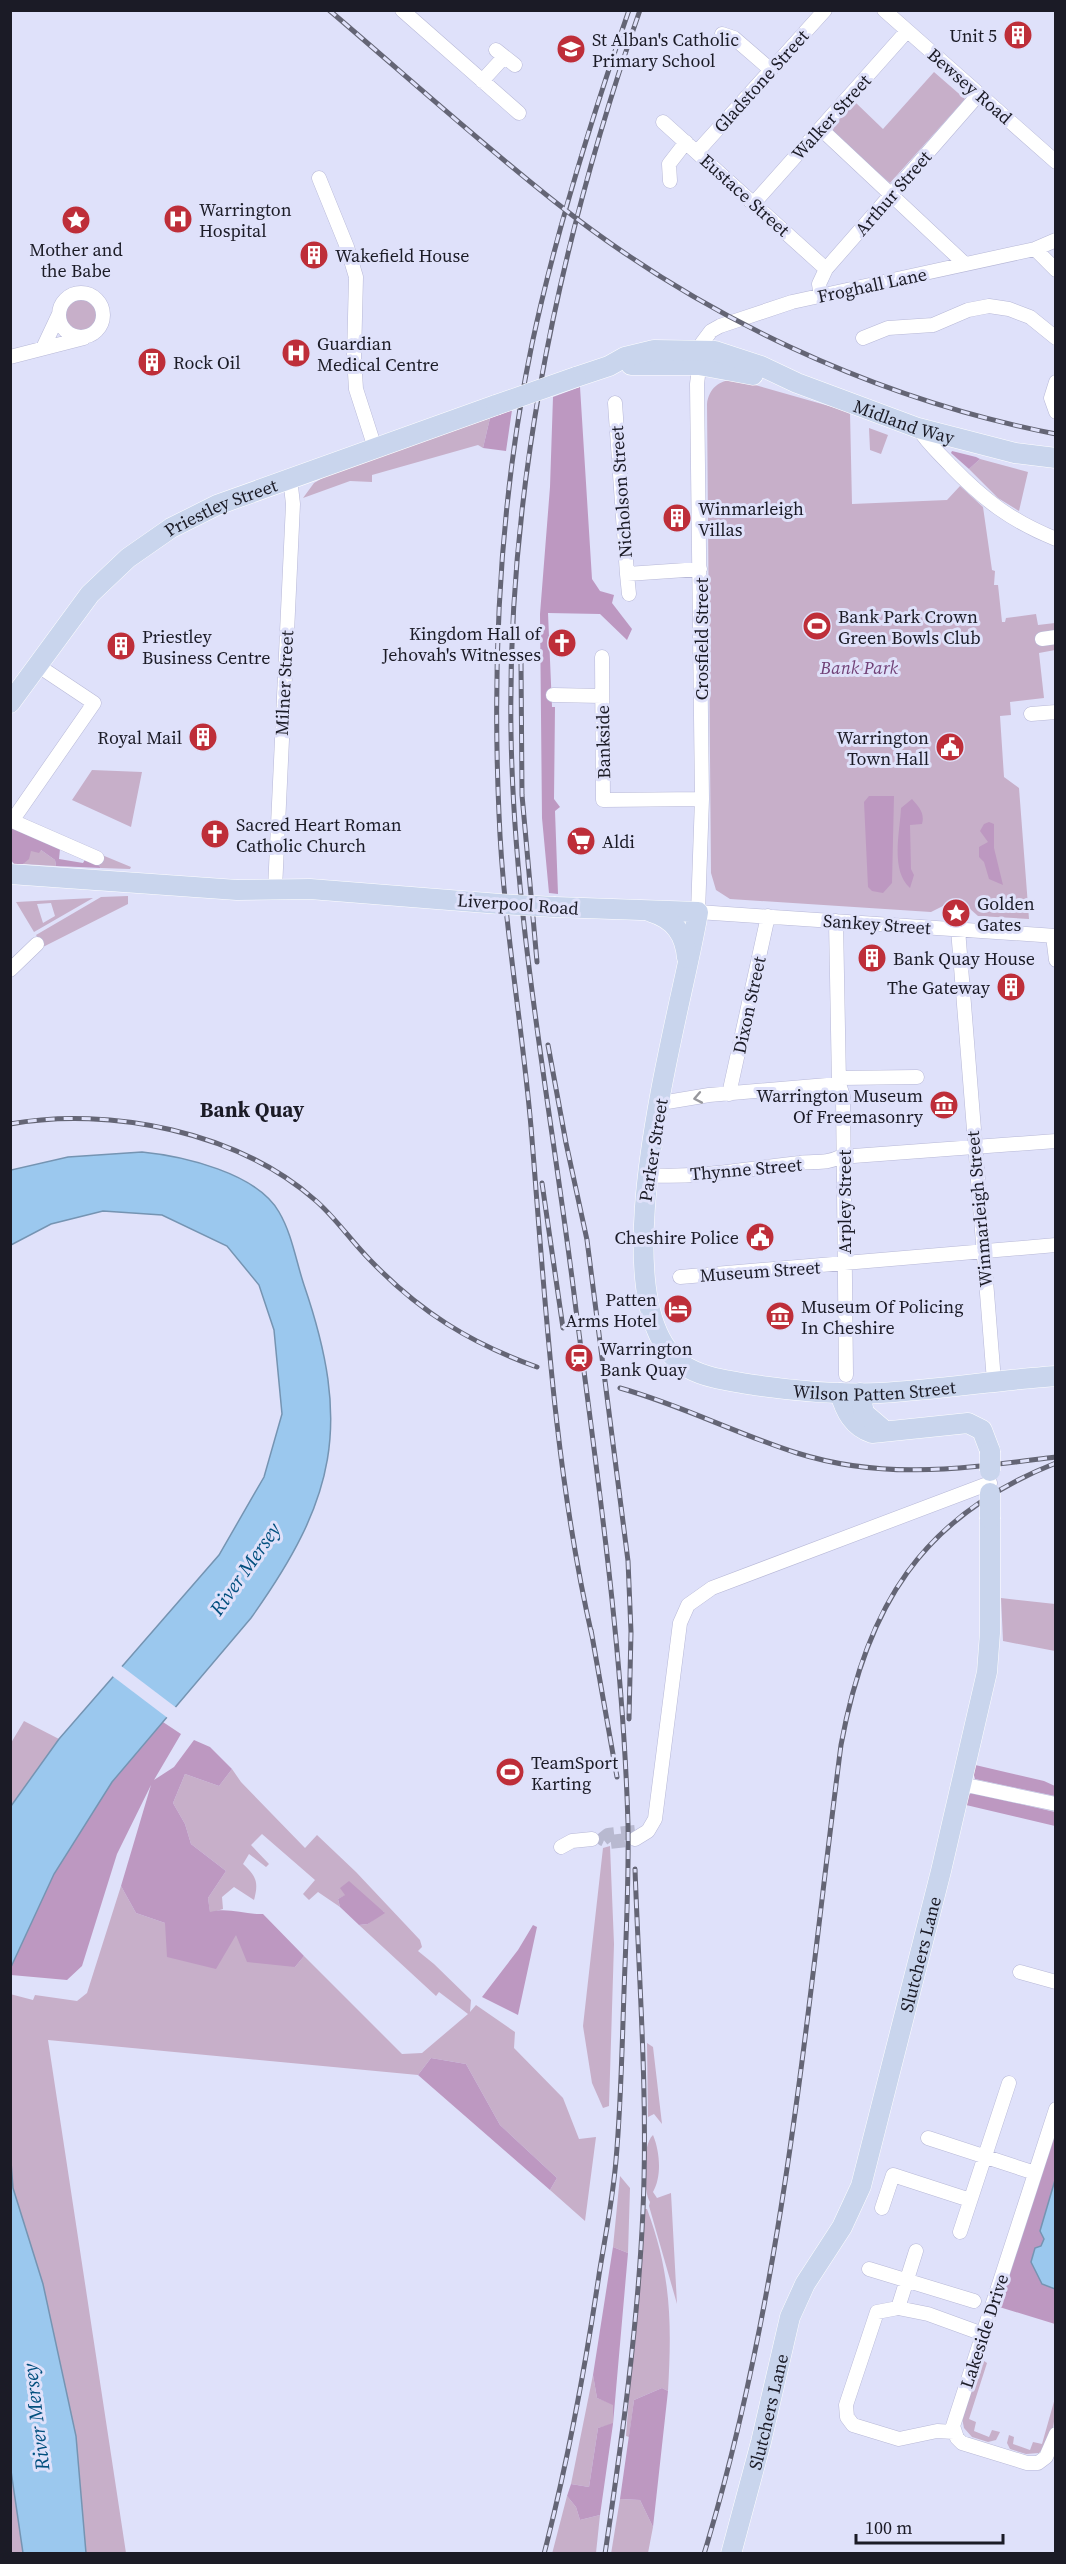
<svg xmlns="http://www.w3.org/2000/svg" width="1066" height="2564" font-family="'Source Serif 4',serif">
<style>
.green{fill:#c7afc9;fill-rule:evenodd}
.forest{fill:#bd98c1}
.water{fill:#9bc8ee;stroke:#7594b2;stroke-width:1.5}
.pier{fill:#dfe1fa}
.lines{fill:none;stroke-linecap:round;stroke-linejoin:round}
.minor-tunnel{stroke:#b8b9d0;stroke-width:14;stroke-dasharray:14 7;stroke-linecap:butt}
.minor-casing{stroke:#b7b8d7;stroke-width:15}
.highway-casing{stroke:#fff;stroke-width:21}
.minor{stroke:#fff;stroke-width:14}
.highway{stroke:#c9d5ed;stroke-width:20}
.rail-casing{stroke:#646575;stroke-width:5}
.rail{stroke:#dfe1fa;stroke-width:3;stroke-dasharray:9;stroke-linecap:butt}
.highway-bridge-casing{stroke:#fff;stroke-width:21;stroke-linecap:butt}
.highway-bridge{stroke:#c9d5ed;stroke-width:20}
.oneway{stroke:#98989d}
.labels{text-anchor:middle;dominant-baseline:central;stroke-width:6;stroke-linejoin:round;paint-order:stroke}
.poi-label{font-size:18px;fill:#1b1b26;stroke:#dfe1fa;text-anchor:start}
.street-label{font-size:18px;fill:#1b1b26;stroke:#dfe1fa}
.park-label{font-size:18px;font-style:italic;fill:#714177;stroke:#dfe1fa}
.water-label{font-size:20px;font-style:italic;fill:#024f7e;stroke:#dfe1fa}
.quarter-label{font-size:21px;font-weight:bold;fill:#1b1b26;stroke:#dfe1fa}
</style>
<rect width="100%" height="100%" fill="#dfe1fa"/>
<!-- green -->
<path class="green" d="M934,72L965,99L890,183L829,131L855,102L883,129Z
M65 315a16 16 0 1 1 32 0a16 16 0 1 1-32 0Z
M734,379L850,412L852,504L947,500L960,486L983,507L992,570L995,571L994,585H998L1002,622H1005L1006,618L1036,614L1038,625L1055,623V650L1039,653L1044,698L1010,702L1011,715L1000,716L1004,777L1019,788L1029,919L978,916L969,908L943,906L931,912L730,899L716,890L711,873L707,404C709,388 719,381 734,379Z
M490,418L483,448L478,445L372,475V482L350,481L303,498L314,483L326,476Z
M869,428L888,435L881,454L870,450Z
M980,459L1028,472L1019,511L998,498L969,469Z
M92,770L142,772L131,827L72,800Z
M31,850H41L55,860L56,866L23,864Z
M102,855L131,867L130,869L101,868L96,862Z
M128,896V904L43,947L36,935L101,897Z
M93,898L34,932L16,902ZM51,903L55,916L43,923L37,904Z
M1001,1598L1055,1604V1651L1003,1641Z
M24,1721L59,1739L11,1806V1743Z
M232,1769L241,1782L305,1848L317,1835L356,1872L420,1940L422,1947L418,1951L434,1964L471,2000L470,2012L476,2005L515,2032L514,2048L563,2098L579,2139L596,2137L585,2221L550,2190L557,2178L500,2125L466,2064L431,2058L418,2075L48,2040L126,2553H86L76,2436L43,2284L13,2188L10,2162V1994L33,2000L35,1995L77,2001L87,1993L121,1886L136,1913L165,1923L236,1934L295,1967L304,1956L402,2054L422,2053L468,2014L439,1992L436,1996L359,1925L368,1924L384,1912L346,1895L338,1899L340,1907L318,1892L309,1900L303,1894L315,1880L262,1834L251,1845L269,1864L266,1867L249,1854L243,1864C256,1876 259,1882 254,1900L234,1887L222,1897L223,1909L210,1913L208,1898L226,1871L191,1844L185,1824L173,1803L185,1774L219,1786Z
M610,1846L614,1944L609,2106L603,2108L592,2083L583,2026L603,1848Z
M647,2043L653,2047L662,2124L654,2114L648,2117Z
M653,2135C660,2152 662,2176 653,2192L657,2198L671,2193L677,2304L649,2206L650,2202C643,2192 642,2144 653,2135Z
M620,2176L630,2188L628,2253L613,2247Z
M643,2209H647C671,2273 672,2323 668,2391L662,2388L634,2400L629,2437L626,2436Z
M981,2359L987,2363L969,2419L976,2422L974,2431L989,2437L992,2430L1000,2432L996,2440L988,2442L972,2437L964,2428L962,2418Z
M593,2375L597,2398L613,2404V2424L598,2428L589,2487L571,2484Z
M1055,2398C1055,2419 1055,2438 1039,2453L1026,2454L1010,2449L1007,2443L1009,2435L1014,2437L1013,2444L1030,2450L1033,2442L1042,2444Z
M10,2464L12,2475L23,2553H11Z
M567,2496L576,2507L580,2520L600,2515L596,2553L552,2554Z
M620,2499L640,2500L653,2527L648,2553L611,2554Z"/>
<!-- forest -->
<path class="forest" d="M580,387L592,579L600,591L614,595L612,603L632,629L627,640L600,614L548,613L552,707H555L554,799L560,807L555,811L558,894L549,893L542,818L540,614L550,487L553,397Z
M512,410L506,451L483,448L490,418Z
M952,451L976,457L980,459L969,469L951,453Z
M869,796H894L892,883L883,893L872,891L868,887L864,802Z
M912,799C919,807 925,813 922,824L910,825L911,869L914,875L910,888C890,870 900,832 901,808Z
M989,822L994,824V848L1003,885L989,879L984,862L979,857V847L988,842L980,831L984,824Z
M12,826L60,849L59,859L83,863L86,858L96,862L101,868L56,866L55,860L41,850L39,853L31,851L29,859L23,864H14L11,860Z
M163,1722L181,1734L154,1780L174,1767L194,1740L210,1747L232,1769L219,1786L185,1774L173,1803L185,1824L191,1844L226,1871L208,1898L210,1912C228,1907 245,1915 263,1914L304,1956L295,1967L247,1962L236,1935L216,1969L167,1957L165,1923L136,1913L121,1886L151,1785L117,1854L82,1966L67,1980L11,1975V1967L54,1874L112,1782Z
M971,1764L1044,1781L1055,1786V1796L975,1779Z
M972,1793L1055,1812V1826L966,1805L968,1795Z
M349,1881L385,1913L368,1924L359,1925L340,1907L338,1899L345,1895L340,1888Z
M533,1925L537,1927L518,2015L482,1997L518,1950Z
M431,2058L466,2064L500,2125L557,2178L550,2190L418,2075Z
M1055,2125V2324L996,2306Z
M613,2247L628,2253L613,2424L600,2515L580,2520L576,2507L567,2496L571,2484L589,2487L598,2428L613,2423V2405L597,2398L593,2375Z
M662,2388L668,2391L653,2527L640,2500L620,2499L634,2400Z"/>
<!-- water -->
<path class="water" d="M142,1152C183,1156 257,1173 279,1212C292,1234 296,1261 304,1285C352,1425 336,1499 251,1618L112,1782L54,1874L11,1967V1806L59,1739L219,1555L264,1477L282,1414L274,1330L259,1285L227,1246L162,1215L103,1211L51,1224L11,1245V1170L68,1157Z
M11,2162L13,2188L43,2284L76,2436L86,2553H23L10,2464Z
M1055,2180V2289L1042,2284L1031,2262L1035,2248L1041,2246L1044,2239L1040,2231Z"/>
<!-- pier -->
<path class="pier" d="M120,1665L178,1709L169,1719L111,1675Z"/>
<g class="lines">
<!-- minor-tunnel -->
<path class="minor-tunnel" d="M635,1832L608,1835L603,1839L610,1842L635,1839"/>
<!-- minor casing -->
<g class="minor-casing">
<path id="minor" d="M402,10L519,113
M884,10L1056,162
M722,34L734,38L771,70
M496,50L515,65
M482,81L504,57
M663,122L826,269
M821,129L965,264
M697,152L825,10
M319,178L347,247L356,277L354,357L356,389L375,448
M670,181L669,164L686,142
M754,203L907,31
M1056,240L1035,249L792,302L720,326L711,331L702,343L697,384L702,799L698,912L1056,936
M1035,249L1056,270
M59 315a22 22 0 1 1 44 0a22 22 0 1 1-44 0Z
M821,296L819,284L826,269L979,94
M863,338L888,328L933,325L968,310L989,306L1009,309L1030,317L1056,338
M43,348L59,314
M10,357L84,338
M1056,382L1051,398L1056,412
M615,403L627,574L700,569
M918,428C927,443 939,453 951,466C984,500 1011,521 1056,539
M627,574L629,594
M1042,639L1056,637
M602,657L603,800L702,799
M553,695L602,696
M1031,714L1056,712
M10,820L97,858
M12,821L94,703L37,665
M275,889L293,504L290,478
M836,921L839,1084L843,1096L846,1375
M958,929L994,1381
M1053,936L1056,960
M10,970L37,944
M840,1078L917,1077
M729,1094L768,916
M661,1103L709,1095L839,1084
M647,1175C695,1179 752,1168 800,1163C815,1161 826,1164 840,1157L1056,1141
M680,1277L1056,1245
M961,1784L1056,1804
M635,1839L648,1831L655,1819L680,1623L688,1605L712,1588L990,1483
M561,1847L572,1841L592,1839
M1020,1972L1056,1982
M1056,2109L953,2426L957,2438L962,2443L1027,2463H1038L1046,2457L1056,2434
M928,2138L1035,2173
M882,2208L893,2175L970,2200
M960,2232L1009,2083
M916,2251L898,2308L928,2314L983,2334
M869,2269L974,2301
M898,2308L877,2312L846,2405L847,2417L853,2425L899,2439L937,2431L954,2432"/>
</g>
<!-- highway casing -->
<g class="highway-casing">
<g id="highway">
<path d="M631,365H699L753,375"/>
<path id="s1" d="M576,377L609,366L625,357L654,350L715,351L761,366L797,383L918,428L1015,453L1056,458"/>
<path id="s2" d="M10,703L90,594L128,558L171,528L217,505L496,405"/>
<path d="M10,874L237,890L310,889L500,904"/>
<path id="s3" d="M555,907L698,912C684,1004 589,1313 688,1368C708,1379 732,1381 754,1385C795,1391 838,1395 880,1393C938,1390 997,1380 1056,1376"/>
<path d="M651,912C674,919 685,934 687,958"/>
<path d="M840,1393C845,1411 853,1427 872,1433L968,1423L982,1430L990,1451"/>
<path d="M860,1393L864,1413L885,1431"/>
<path id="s4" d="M731,2554L761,2442L790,2317L805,2284L842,2227L861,2186L941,1871L987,1672L990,1633V1519"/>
</g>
</g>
<!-- minor -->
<use href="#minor" class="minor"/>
<!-- highway -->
<use href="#highway" class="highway"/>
<!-- rail casing -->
<g class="rail-casing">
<path id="rail" d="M329,10C404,74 477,140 554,201C698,316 875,399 1056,434
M521,662L522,795L537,962
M548,1045L566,1143L587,1240L628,1561L631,1632L629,1719
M10,1124C110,1106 238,1132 315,1200C335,1217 351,1241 370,1260C420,1312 470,1343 537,1367
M542,1183L563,1328
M620,1388C681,1405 737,1434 797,1453C886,1481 965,1468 1056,1457
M591,1630L617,1777
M592,1636C554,1469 545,1297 531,1127C522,1023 503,919 499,814C492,658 500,498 532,344C556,231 591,120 629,10
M544,2554C568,2461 585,2369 599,2275C605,2237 613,2198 616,2160C621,2104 622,2048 624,1992C626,1936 629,1880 628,1824C623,1652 598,1480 576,1310C553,1117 514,926 511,732C507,485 559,243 640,10
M605,2554C622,2440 638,2325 643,2210C648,2096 639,1982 635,1869
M704,2554C784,2292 806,2016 841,1745C866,1608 921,1516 1056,1463"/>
</g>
<!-- rail -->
<use href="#rail" class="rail"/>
<!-- highway-bridge casing -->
<g class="highway-bridge-casing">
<path id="highway-bridge" d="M496,405L576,377
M500,904L555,907
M990,1451V1471
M990,1519V1493"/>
</g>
<!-- highway-bridge -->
<use href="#highway-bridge" class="highway-bridge"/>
</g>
<!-- one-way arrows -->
<defs><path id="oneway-chevron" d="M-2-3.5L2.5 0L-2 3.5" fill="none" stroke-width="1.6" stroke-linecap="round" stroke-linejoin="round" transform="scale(1.5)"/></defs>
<use class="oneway" href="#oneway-chevron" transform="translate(698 1098) rotate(169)"/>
<!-- icons -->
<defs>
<g id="building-disc" transform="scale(1.5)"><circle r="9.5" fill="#be2e39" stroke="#dfe1fa"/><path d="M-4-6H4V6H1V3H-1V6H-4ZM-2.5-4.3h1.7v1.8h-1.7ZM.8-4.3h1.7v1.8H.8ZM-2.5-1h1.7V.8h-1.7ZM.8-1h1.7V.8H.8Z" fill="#fff"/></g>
<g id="school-disc" transform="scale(1.5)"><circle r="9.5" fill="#be2e39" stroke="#dfe1fa"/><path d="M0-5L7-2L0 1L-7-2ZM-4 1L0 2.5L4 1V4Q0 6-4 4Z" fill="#fff"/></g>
<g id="hospital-disc" transform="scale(1.5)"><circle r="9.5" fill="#be2e39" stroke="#dfe1fa"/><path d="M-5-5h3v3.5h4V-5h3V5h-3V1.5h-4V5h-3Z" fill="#fff"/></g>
<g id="sight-disc" transform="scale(1.5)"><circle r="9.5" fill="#be2e39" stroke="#dfe1fa"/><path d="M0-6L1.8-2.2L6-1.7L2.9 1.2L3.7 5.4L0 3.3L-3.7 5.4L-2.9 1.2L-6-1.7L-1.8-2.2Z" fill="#fff"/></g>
<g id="stadium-disc" transform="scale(1.5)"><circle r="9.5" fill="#be2e39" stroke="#dfe1fa"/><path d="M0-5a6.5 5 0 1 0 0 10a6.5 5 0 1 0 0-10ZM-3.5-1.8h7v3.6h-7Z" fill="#fff"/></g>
<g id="church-disc" transform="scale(1.5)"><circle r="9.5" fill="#be2e39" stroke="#dfe1fa"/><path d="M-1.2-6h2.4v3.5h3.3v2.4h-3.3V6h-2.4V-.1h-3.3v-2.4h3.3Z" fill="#fff"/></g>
<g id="civic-disc" transform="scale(1.5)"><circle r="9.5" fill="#be2e39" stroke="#dfe1fa"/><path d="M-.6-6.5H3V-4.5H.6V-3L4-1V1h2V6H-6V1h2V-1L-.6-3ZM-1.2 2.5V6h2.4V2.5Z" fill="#fff"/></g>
<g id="supermarket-disc" transform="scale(1.5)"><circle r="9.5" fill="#be2e39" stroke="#dfe1fa"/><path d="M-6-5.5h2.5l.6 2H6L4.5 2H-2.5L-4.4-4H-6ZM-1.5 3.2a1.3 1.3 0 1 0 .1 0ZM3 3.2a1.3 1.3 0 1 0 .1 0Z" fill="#fff"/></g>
<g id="museum-disc" transform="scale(1.5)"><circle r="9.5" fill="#be2e39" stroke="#dfe1fa"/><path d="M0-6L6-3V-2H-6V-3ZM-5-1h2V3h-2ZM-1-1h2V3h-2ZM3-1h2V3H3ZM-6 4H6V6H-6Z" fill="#fff"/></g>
<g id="hotel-disc" transform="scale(1.5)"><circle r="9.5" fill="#be2e39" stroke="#dfe1fa"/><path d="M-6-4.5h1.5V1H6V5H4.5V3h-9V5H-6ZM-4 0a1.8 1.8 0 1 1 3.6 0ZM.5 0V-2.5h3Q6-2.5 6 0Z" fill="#fff"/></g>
<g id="station-disc" transform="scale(1.5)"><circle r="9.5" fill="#be2e39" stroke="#dfe1fa"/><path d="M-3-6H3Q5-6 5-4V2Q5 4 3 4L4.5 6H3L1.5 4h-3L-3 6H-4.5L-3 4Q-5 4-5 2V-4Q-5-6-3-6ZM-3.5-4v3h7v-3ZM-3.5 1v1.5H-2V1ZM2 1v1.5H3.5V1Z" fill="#fff"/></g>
</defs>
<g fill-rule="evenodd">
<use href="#building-disc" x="1018" y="35"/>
<use href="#school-disc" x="571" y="49"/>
<use href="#hospital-disc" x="178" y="219"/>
<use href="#sight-disc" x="76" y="220"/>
<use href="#building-disc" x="314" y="255"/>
<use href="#hospital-disc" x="296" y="353"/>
<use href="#building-disc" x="152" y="362"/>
<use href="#building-disc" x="677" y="518"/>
<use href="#stadium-disc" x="817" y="626"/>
<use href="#church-disc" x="562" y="643"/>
<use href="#building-disc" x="121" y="646"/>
<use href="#building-disc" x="203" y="737"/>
<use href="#civic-disc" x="950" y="747"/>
<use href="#church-disc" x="215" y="834"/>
<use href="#supermarket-disc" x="581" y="841"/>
<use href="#sight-disc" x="956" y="913"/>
<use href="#building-disc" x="872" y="958"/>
<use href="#building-disc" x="1011" y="987"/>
<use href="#museum-disc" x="944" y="1105"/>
<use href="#civic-disc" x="760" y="1237"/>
<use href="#hotel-disc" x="678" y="1309"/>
<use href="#museum-disc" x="780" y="1316"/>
<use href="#station-disc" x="579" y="1358"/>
<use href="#stadium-disc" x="510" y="1772"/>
</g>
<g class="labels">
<!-- poi labels -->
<g class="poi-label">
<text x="997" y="35" text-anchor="end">Unit 5</text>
<text x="592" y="39">St Alban's Catholic<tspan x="592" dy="21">Primary School</tspan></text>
<text x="199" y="209">Warrington<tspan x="199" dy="21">Hospital</tspan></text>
<text x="76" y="249" text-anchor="middle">Mother and<tspan x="76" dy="21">the Babe</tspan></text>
<text x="335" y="255">Wakefield House</text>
<text x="317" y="343">Guardian<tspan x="317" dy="21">Medical Centre</tspan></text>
<text x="173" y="362">Rock Oil</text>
<text x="698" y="508">Winmarleigh<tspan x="698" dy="21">Villas</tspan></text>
<text x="838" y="616">Bank Park Crown<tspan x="838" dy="21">Green Bowls Club</tspan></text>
<text x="541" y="633" text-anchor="end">Kingdom Hall of<tspan x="541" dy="21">Jehovah's Witnesses</tspan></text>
<text x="142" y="636">Priestley<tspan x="142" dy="21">Business Centre</tspan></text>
<text x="182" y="737" text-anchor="end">Royal Mail</text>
<text x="929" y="737" text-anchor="end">Warrington<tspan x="929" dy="21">Town Hall</tspan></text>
<text x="236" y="824">Sacred Heart Roman<tspan x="236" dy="21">Catholic Church</tspan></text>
<text x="602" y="841">Aldi</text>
<text x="977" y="903">Golden<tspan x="977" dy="21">Gates</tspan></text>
<text x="893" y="958">Bank Quay House</text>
<text x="990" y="987" text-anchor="end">The Gateway</text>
<text x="923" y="1095" text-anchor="end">Warrington Museum<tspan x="923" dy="21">Of Freemasonry</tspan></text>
<text x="739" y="1237" text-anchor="end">Cheshire Police</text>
<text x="657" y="1299" text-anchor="end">Patten<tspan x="657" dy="21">Arms Hotel</tspan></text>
<text x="801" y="1306">Museum Of Policing<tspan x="801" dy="21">In Cheshire</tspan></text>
<text x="600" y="1348">Warrington<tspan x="600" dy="21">Bank Quay</tspan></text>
<text x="531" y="1762">TeamSport<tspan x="531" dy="21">Karting</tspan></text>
</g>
<!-- street labels -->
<g class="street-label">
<text transform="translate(761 81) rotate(-48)">Gladstone Street</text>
<text transform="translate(970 86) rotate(41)">Bewsey Road</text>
<text transform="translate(831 117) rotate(-48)">Walker Street</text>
<text transform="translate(893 193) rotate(-49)">Arthur Street</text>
<text transform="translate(745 195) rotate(42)">Eustace Street</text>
<text transform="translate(872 285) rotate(-12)">Froghall Lane</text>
<text stroke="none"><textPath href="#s1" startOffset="346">Midland Way</textPath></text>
<text transform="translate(621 492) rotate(-94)">Nicholson Street</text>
<text stroke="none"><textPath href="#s2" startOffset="294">Priestley Street</textPath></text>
<text transform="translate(701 639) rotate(-90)">Crosfield Street</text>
<text transform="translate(284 683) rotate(-87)">Milner Street</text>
<text transform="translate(603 742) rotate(-91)">Bankside</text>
<text transform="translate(518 904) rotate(4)">Liverpool Road</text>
<text transform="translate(877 924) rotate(4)">Sankey Street</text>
<text transform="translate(749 1005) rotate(-78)">Dixon Street</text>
<text transform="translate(653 1150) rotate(-81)">Parker Street</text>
<text transform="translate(746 1169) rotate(-5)">Thynne Street</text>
<text transform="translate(844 1202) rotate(-90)">Arpley Street</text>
<text transform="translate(979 1209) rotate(-95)">Winmarleigh Street</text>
<text transform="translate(760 1271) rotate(-4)">Museum Street</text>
<text stroke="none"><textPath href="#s3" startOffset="807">Wilson Patten Street</textPath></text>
<text stroke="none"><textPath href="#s4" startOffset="633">Slutchers Lane</textPath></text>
<text transform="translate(984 2331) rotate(-72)">Lakeside Drive</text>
<text stroke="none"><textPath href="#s4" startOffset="147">Slutchers Lane</textPath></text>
</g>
<!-- park labels -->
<g class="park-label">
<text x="859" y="667">Bank Park</text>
</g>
<!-- water labels -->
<g class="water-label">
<text transform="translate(245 1569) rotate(-55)">River Mersey</text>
<text transform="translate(36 2417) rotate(-97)">River Mersey</text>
</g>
<!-- quarter labels -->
<g class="quarter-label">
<text x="252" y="1109">Bank Quay</text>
</g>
</g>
<!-- border -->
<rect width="1066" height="2564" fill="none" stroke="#1b1b26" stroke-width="24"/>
<!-- scale -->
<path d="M856 2534v9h147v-9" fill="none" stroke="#1b1b26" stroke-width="3"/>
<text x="865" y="2534" font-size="18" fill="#1b1b26" stroke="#dfe1fa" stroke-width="4.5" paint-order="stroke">100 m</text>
</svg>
